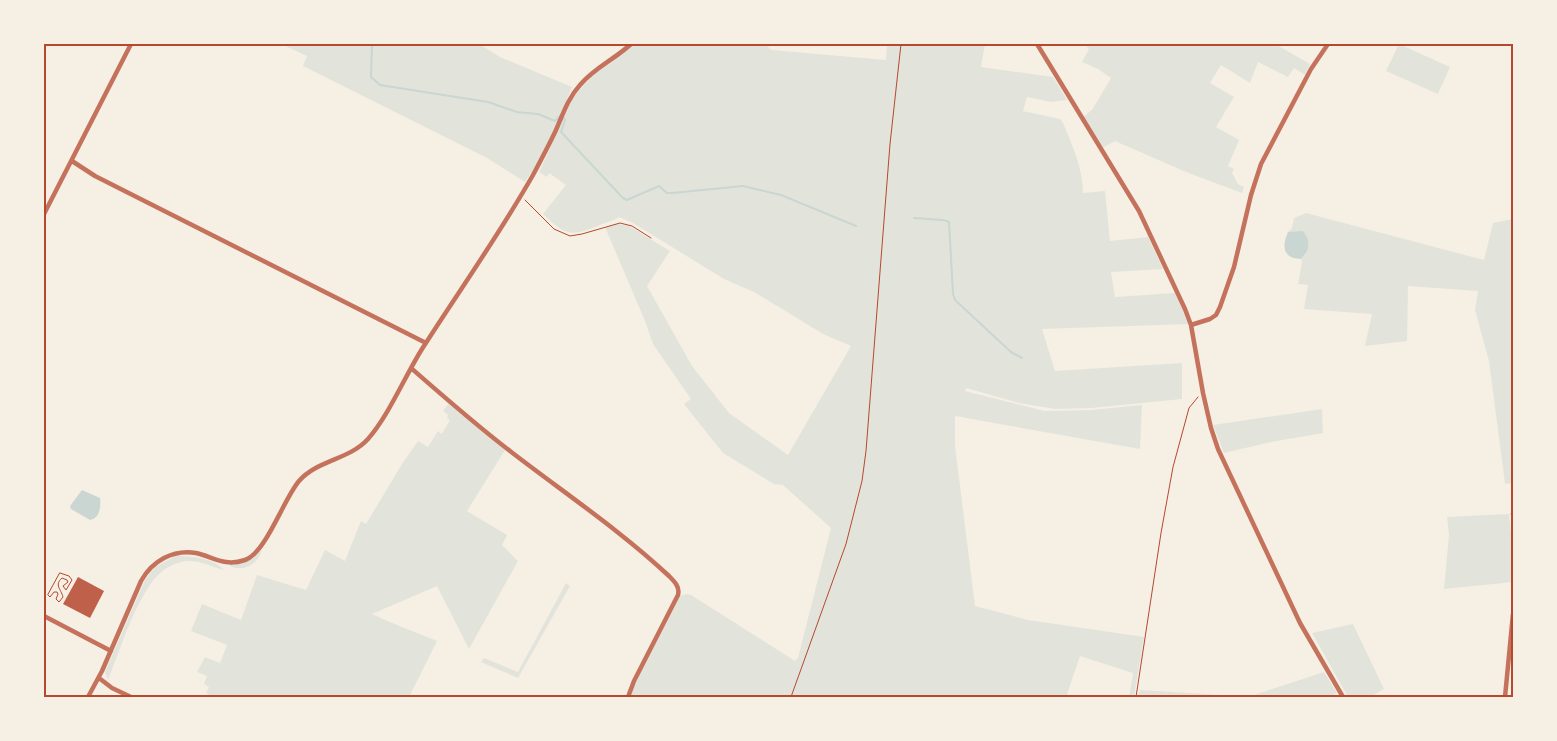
<svg xmlns="http://www.w3.org/2000/svg" width="1557" height="741" font-family="'Source Sans 3',sans-serif">
<style>
.green{fill:#e2e4dc}
.water{fill:#c9d6d2}
.lines{fill:none;stroke-linecap:round;stroke-linejoin:round}
.stream{stroke:#c9d6d2;stroke-width:2}
.building{fill:#bf614a}
.path{stroke:#b5482f;stroke-width:1}
.minor{stroke:#c5725c;stroke-width:4.5}
.neatline{fill:none;stroke:#b5482f;stroke-width:2}
</style>
<rect width="100%" height="100%" fill="#f6efe4"/>
<!-- green -->
<path class="green" d="M281,44H479L500,57L572,87L556,127L544,152L525,182L487,158L303,66L307,56Z
M634,44H767L769,48L772,50L886,60L887,44H985L981,67L1053,77L1067,100L1051,102L1027,97L1023,111L1060,119L1063,123C1072,145 1083,168 1083,193L1105,191L1110,241L1148,237L1163,269L1111,272L1115,297L1175,293L1190,324L1042,329L1055,371L1182,363V399L1092,408L1055,409L1019,403L966,388L965,391L1045,411L1091,410L1142,405L1140,449L955,416V446L975,606L1028,620L1144,637L1134,697H1129L1133,673L1080,656L1066,697H630L633,688L680,596L687,594L691,595L795,661L798,658L831,528L783,485L774,484L723,453L684,404L691,399L653,344L645,321L605,227L618,224L629,226L670,251L647,286L692,366L729,413L788,455L851,346L823,334L754,292L724,279L633,223L619,217C613,221 607,222 600,225C571,237 566,236 543,214L566,185L549,173L547,177L539,172L550,149L564,112L574,96L594,74Z
M1084,44H1275L1310,64L1305,75L1294,68L1288,77L1258,62L1250,83L1221,65L1210,83L1234,97L1216,127L1239,140L1228,166L1234,169L1232,173L1238,184L1244,187L1242,193L1186,172L1115,141L1102,148L1083,117L1092,110L1111,78L1098,69L1082,62L1089,49Z
M1399,44L1450,67L1438,94L1386,71Z
M1306,213L1484,260L1493,223L1513,219V483L1505,484L1489,361L1475,310L1478,291L1408,286L1407,341L1365,346L1372,314L1304,309L1308,285L1298,284L1302,262L1301,259L1306,254L1288,232L1292,228L1294,218Z
M449,403L505,450L467,511L507,535L502,545L518,561L469,649L437,586L372,614L397,625L437,641L409,697H213L206,693L209,687L204,684L207,676L197,672L205,657L220,663L227,645L191,631L202,604L241,620L257,575L306,590L325,550L345,561L361,521L366,524L402,464L418,441L428,447L438,431L442,434L450,420L447,418L448,415L443,411Z
M1322,409L1323,433L1271,442L1224,453L1213,425Z
M1509,514L1513,552V582L1444,589L1449,535L1447,517Z
M262,550C258,565 243,572 230,566V564C243,561 252,560 262,550Z
M176,556C192,556 213,558 224,570C213,567 199,560 187,561C173,562 160,571 152,582C133,608 120,650 108,680L105,672L145,580L155,567Z
M566,583L570,586L518,678L481,662L484,658L518,672Z
M1353,624L1384,689L1370,697H1348L1312,633Z
M1324,672L1337,693L1329,697H1248Z
M1140,690L1222,695V697H1138Z"/>
<!-- water -->
<path class="water" d="M1303,231C1311,241 1310,250 1301,259C1282,258 1282,246 1288,232Z
M82,490L100,498C101,507 100,518 90,520L71,509L70,506Z"/>
<g class="lines">
<!-- stream -->
<path class="stream" d="M372,44L371,77L380,85L488,102L517,112L538,114L555,121L560,116
M563,117L565,120L561,132L623,198L627,200L659,186L667,193H672L743,186L781,195L856,226
M914,218L943,220L949,222L953,294L955,300L1011,352L1022,358"/>
</g>
<!-- building -->
<path class="building" d="M78,577L104,591L90,618L63,604Z"/>
<g class="lines">
<!-- path -->
<path class="path" d="M525,200L554,229L570,236L582,234L620,223L632,226L651,238
M1511,514H1513
M60,573L69,576L72,580L66,590L63,586L68,582L67,580L62,578C54,585 61,589 63,597L59,602L56,599L58,594L57,592H54L50,597L48,595Z
M791,697L846,544L862,481L866,451L890,144L901,44
M1136,697L1161,533L1173,467L1189,408L1198,397"/>
<!-- minor -->
<path class="minor" d="M1037,44L1139,211L1185,309L1191,325L1203,393L1211,428L1218,449L1300,623L1343,697
M72,161L95,176L426,343
M44,214L131,44
M1191,325L1210,319L1216,315L1220,307L1234,267L1251,195L1261,164L1311,69L1328,44
M411,368C443,396 476,425 510,451C563,492 620,530 669,576C675,582 680,587 678,595L634,681L628,697
M44,616L111,651
M99,678L112,688L131,697
M88,697L102,671L141,581C152,561 173,549 196,553C214,557 224,567 245,560C266,553 283,500 299,481C317,460 349,460 368,439C389,415 405,376 422,349C459,291 499,235 533,175C541,160 549,145 556,130C563,114 568,98 580,85C594,68 615,59 631,44
M1505,697L1513,614"/>
</g>
<!-- border -->
<rect width="1557" height="741" fill="none" stroke="#f6efe4" stroke-width="90"/>
<rect x="45" y="45" width="1467" height="651" class="neatline"/>
</svg>
